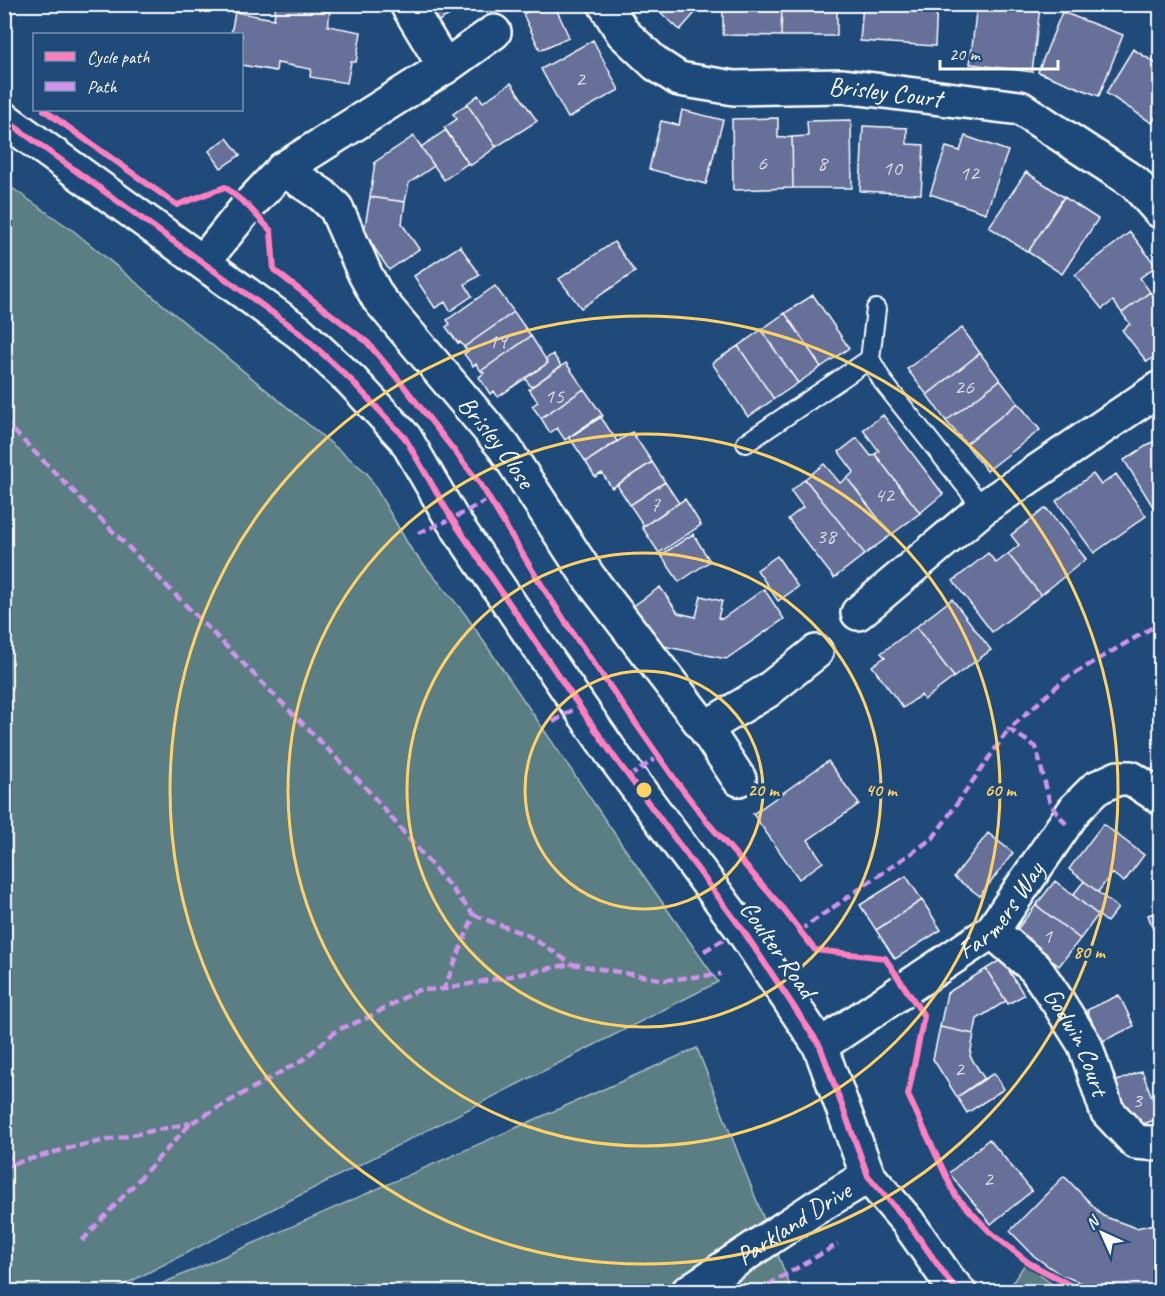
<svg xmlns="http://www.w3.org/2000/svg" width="1165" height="1296" font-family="Caveat,sans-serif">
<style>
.green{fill:#5a7e84;stroke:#acbec2;stroke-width:1.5}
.building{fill:#666f98;stroke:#fff;stroke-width:1.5}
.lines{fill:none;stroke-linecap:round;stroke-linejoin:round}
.service-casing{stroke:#fff;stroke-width:22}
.minor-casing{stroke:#fff;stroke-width:38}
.tertiary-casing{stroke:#fff;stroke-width:38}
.service{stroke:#1f4a7a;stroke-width:18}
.minor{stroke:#1f4a7a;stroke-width:33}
.tertiary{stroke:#1f4a7a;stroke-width:33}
.quiet{stroke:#d193ec;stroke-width:4.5;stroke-dasharray:9 4.5;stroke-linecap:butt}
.cycleway-casing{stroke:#1f4a7a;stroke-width:10}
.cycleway{stroke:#ff80c0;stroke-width:6}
.ring{fill:none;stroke:#ffd166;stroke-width:3}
.labels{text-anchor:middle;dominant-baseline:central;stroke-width:6;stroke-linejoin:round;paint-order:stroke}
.number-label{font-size:22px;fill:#d9dbe5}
.street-label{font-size:26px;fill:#fff;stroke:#1f4a7a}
.centre{fill:#ffd166;stroke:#1f4a7a;stroke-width:3}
.ring-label{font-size:18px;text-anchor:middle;font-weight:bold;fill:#ffd166;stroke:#1f4a7a;stroke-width:6;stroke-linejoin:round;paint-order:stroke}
</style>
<rect width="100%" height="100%" fill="#1f4a7a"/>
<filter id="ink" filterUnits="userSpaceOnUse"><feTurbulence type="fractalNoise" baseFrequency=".0167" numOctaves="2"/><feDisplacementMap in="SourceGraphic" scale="12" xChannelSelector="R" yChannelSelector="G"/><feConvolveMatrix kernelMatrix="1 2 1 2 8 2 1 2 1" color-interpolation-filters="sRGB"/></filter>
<g filter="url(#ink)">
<!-- green -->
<path class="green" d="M5,183L75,232L367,473L411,549L465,614L625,849L718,982L112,1291H5Z
M697,1048L792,1291L143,1292Z
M1025,1264L1061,1291H1007Z"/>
<!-- building -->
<path class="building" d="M276,4H326L325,11L330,12L328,26L361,32L356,62H351L347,83L310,77L311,69L277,63L276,71L242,65V34H231L235,12L274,19Z
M424,4H454L457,11L433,24Z
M543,4H554L569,37L540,50L523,14Z
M651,4H703L680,30Z
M723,4H782L781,36L723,35Z
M782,4H837V36H781Z
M863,4H937L935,46L860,41Z
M977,4H1020L1040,7L1032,72L970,64Z
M1062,12L1123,35L1099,96L1038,72Z
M593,40L619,90L568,118L541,69Z
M1133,49L1160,66V110L1152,123L1106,93Z
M511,83L537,121L496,147L467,104L478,95L483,102Z
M467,104L496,147L470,166L444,128L457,119L453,114Z
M682,110L723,120L706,184L649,169L661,121L679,125Z
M778,118V138L792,137L793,188L733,190L732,119Z
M851,120L852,188H793L792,137L808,136L807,121Z
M863,126L907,128V144L924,145L921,194L860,191Z
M446,130L468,163L444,180L421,147Z
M414,136L434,166L409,183L405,202L370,197L375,162Z
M965,136L1008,151L986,213L930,194L946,147L960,151Z
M227,138L240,155L221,168L209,151Z
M1026,172L1064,197L1028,252L989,227Z
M370,197L405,202L402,224L419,249L389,270L364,232Z
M1064,197L1098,219L1062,274L1028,252Z
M1130,232L1156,266L1140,278L1150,292L1122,313L1113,301L1102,309L1075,275Z
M614,242L635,272L581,308L559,279Z
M460,246L480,275L465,284L472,296L450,311L445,302L435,308L414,276Z
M495,286L514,312L464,347L460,342L458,343L446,327L450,324L447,320Z
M1150,292L1158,302L1160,300V352L1147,362L1122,330L1130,324L1122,313Z
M813,295L849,348L821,367L785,313Z
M514,312L531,336L481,371L476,364L473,366L464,354L468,351L464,347Z
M785,313L821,367L798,383L761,330Z
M962,328L980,353L927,395L907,369Z
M761,330L798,383L774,399L738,346Z
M531,336L548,363L498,397L494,391L490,394L479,377L484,373L481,371Z
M738,346L774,399L748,417L712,363Z
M980,353L1000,380L946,421L927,395Z
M553,354L561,366L531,387L525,378L548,363L546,359Z
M566,363L584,389L541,418L532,406L538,402L529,389Z
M1000,380L1018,403L966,444L946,421Z
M584,389L603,416L565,440L557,428L550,433L541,418Z
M1018,403L1040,430L987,471L966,444Z
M883,415L943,494L920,513L875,454L879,451L863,430Z
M600,416L617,441L586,462L569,437Z
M632,432L652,462L612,488L602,473L595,477L586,462Z
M1160,437V518L1124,460Z
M857,438L871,456L875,454L920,513L891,535L847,478L854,472L839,452Z
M652,462L665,482L630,505L617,485Z
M824,464L840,483L847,478L891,535L865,554L805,479Z
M1093,474L1101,485L1116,474L1146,516L1094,553L1056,501Z
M805,479L865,554L834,578L788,519L803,507L791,491Z
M665,482L679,503L644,526L630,505Z
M685,499L701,525L659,553L642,527Z
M1046,508L1086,559L1041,595L1008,554L1019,545L1011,535Z
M693,534L710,561L679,582L661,555Z
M988,553L996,563L1008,554L1041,595L992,632L953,581Z
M777,556L798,587L778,601L757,570Z
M660,587L678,613L696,617L701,596L722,601L718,618L722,619L764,589L784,619L726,659L658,645L632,607Z
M952,599L991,650L954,677L916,627Z
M916,627L954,677L924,700L921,695L903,708L872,666L885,657L881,653Z
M828,761L859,804L808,840L823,862L799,879L753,814Z
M1103,824L1144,855L1124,882L1112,873L1098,892L1069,869Z
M988,833L1013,853L980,896L954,877Z
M906,876L922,900L876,930L860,905Z
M1055,881L1098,915L1080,939L1036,905Z
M1084,881L1118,908L1107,922L1073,895Z
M922,900L941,930L895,959L876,930Z
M1036,905L1080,939L1059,966L1015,932Z
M1160,911V930L1154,932L1148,915Z
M1002,959L1024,995L1008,1004L986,969Z
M986,969L1006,1001L977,1019L974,1034L940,1027L947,993Z
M1119,995L1134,1026L1101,1042L1087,1010Z
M940,1027L974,1034L970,1056L984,1078L957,1097L933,1059Z
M1142,1071L1160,1118L1132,1128L1115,1082Z
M994,1073L1004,1089L967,1113L957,1097Z
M989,1139L1032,1191L991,1224L949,1173Z
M1064,1176L1103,1216L1136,1228L1160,1223V1292H1105L1061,1275L1034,1256L1010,1231Z"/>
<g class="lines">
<!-- service casing -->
<g class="service-casing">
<path id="service" d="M876,309L870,359L883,382L983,508
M746,443L870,359"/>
</g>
<!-- minor casing -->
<g class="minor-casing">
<g id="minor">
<path id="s1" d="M605,4L623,33L656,64L679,79L734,88L843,86L1020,108L1135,183L1160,211"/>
<path d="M408,6L445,67"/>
<path id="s2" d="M283,169L322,195L336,208L365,274L378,298L504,447L588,576L705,728L767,691L816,652"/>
<path d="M203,262L248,206L283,169L445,67L494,32"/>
<path d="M858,613L983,508L1160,388"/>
<path d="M705,728L739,779"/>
<path id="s3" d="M992,931L1035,968L1058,1002L1085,1045L1107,1111L1136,1142L1160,1144"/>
<path id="s4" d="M820,1046L992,931L1076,808L1096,788L1118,778H1131L1160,797"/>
<path id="s5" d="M688,1292L815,1208L868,1176"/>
</g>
</g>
<!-- tertiary casing -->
<g class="tertiary-casing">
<path id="tertiary" d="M4,119L299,332L351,380L405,438L452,519L579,706L615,758L742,929L820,1046L868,1176L907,1221L947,1278L959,1292"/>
</g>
<!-- service -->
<use href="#service" class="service"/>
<!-- minor -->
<use href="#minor" class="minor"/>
<!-- tertiary -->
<use href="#tertiary" class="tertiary"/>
<!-- quiet -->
<path class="quiet" d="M4,421L366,788L474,915L444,989
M418,533L452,519L489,499
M553,722L579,706
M629,777L659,756
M1066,824L1050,803L1036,747L1009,729L1065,679L1160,623
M474,915L529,936L572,964
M799,931L933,838L1009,729
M704,951L723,940
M4,1153L16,1163L73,1147L191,1123
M4,1167L16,1163
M82,1241L191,1123L304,1059L337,1030L365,1019L418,990L444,989L572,964L665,980L721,974
M756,1292L838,1244"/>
<!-- cycleway casing -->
<g class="cycleway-casing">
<path id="cycleway" d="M44,110L177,205L225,187L248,206L271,231L274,270L367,342L399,380L481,485L537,578L574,635L676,781L708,823L779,904L815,950L885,958L924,1016L908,1095L955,1195L989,1231L1029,1263L1083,1292
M4,119L299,332L351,380L405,438L452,519L579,706L615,758L742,929L820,1046L868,1176L907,1221L947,1278L959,1292"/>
</g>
<!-- cycleway -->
<use href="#cycleway" class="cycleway"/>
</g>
</g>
<!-- distance rings -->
<g class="ring">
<circle cx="644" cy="790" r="119"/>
<circle cx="644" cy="790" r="237"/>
<circle cx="644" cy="790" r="356"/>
<circle cx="644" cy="790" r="474"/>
</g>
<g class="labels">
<!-- number labels -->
<g class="number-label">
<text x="580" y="79">2</text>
<text x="762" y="163">6</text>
<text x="822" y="163">8</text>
<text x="892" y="168">10</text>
<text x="969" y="173">12</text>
<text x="497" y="341">19</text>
<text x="964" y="387">26</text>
<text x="554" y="396">15</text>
<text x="884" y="495">42</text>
<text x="655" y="504">7</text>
<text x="826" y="536">38</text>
<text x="1047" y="936">1</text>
<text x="959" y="1069">2</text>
<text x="1137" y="1100">3</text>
<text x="988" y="1179">2</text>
</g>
<!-- street labels -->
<g class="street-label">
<text stroke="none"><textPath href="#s1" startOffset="314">Brisley Court</textPath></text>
<text stroke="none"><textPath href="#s2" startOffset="352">Brisley Close</textPath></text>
<text stroke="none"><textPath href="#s4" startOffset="228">Farmers Way</textPath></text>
<text transform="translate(778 949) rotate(55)">Coulter Road</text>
<text stroke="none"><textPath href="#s3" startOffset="142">Godwin Court</textPath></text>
<text stroke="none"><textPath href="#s5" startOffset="126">Parkland Drive</textPath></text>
</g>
</g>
<circle cx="644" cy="790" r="9" class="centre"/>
<g class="ring-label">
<text x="763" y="796">20 m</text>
<text x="881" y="796">40 m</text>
<text x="1000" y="796">60 m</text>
<text x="1089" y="958">80 m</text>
</g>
<!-- margin -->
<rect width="1165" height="1296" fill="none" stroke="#1f4a7a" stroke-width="24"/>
<rect x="12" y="12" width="1141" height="1272" fill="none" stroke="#fff" stroke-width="2" filter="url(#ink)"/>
<!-- legend -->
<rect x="33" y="33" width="210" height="78" fill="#1f4a7a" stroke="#7992af" stroke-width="1.5"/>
<rect x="45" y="52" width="30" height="9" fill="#ff80c0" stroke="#7992af" stroke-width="1.5"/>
<text x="87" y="63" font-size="18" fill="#ffffff">Cycle path</text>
<rect x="45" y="82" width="30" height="9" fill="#d193ec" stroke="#7992af" stroke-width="1.5"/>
<text x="87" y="93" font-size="18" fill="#ffffff">Path</text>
<!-- north arrow -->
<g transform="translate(1102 1233) rotate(315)" stroke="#1f4a7a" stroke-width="4.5" paint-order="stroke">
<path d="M0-4.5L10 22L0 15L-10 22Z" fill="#ffffff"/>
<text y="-9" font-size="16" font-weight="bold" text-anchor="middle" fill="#ffffff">N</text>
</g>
<!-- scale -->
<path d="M940 60v9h118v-9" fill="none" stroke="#ffffff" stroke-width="3"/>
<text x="949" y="60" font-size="18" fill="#ffffff" stroke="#1f4a7a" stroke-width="4.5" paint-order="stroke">20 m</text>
</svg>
